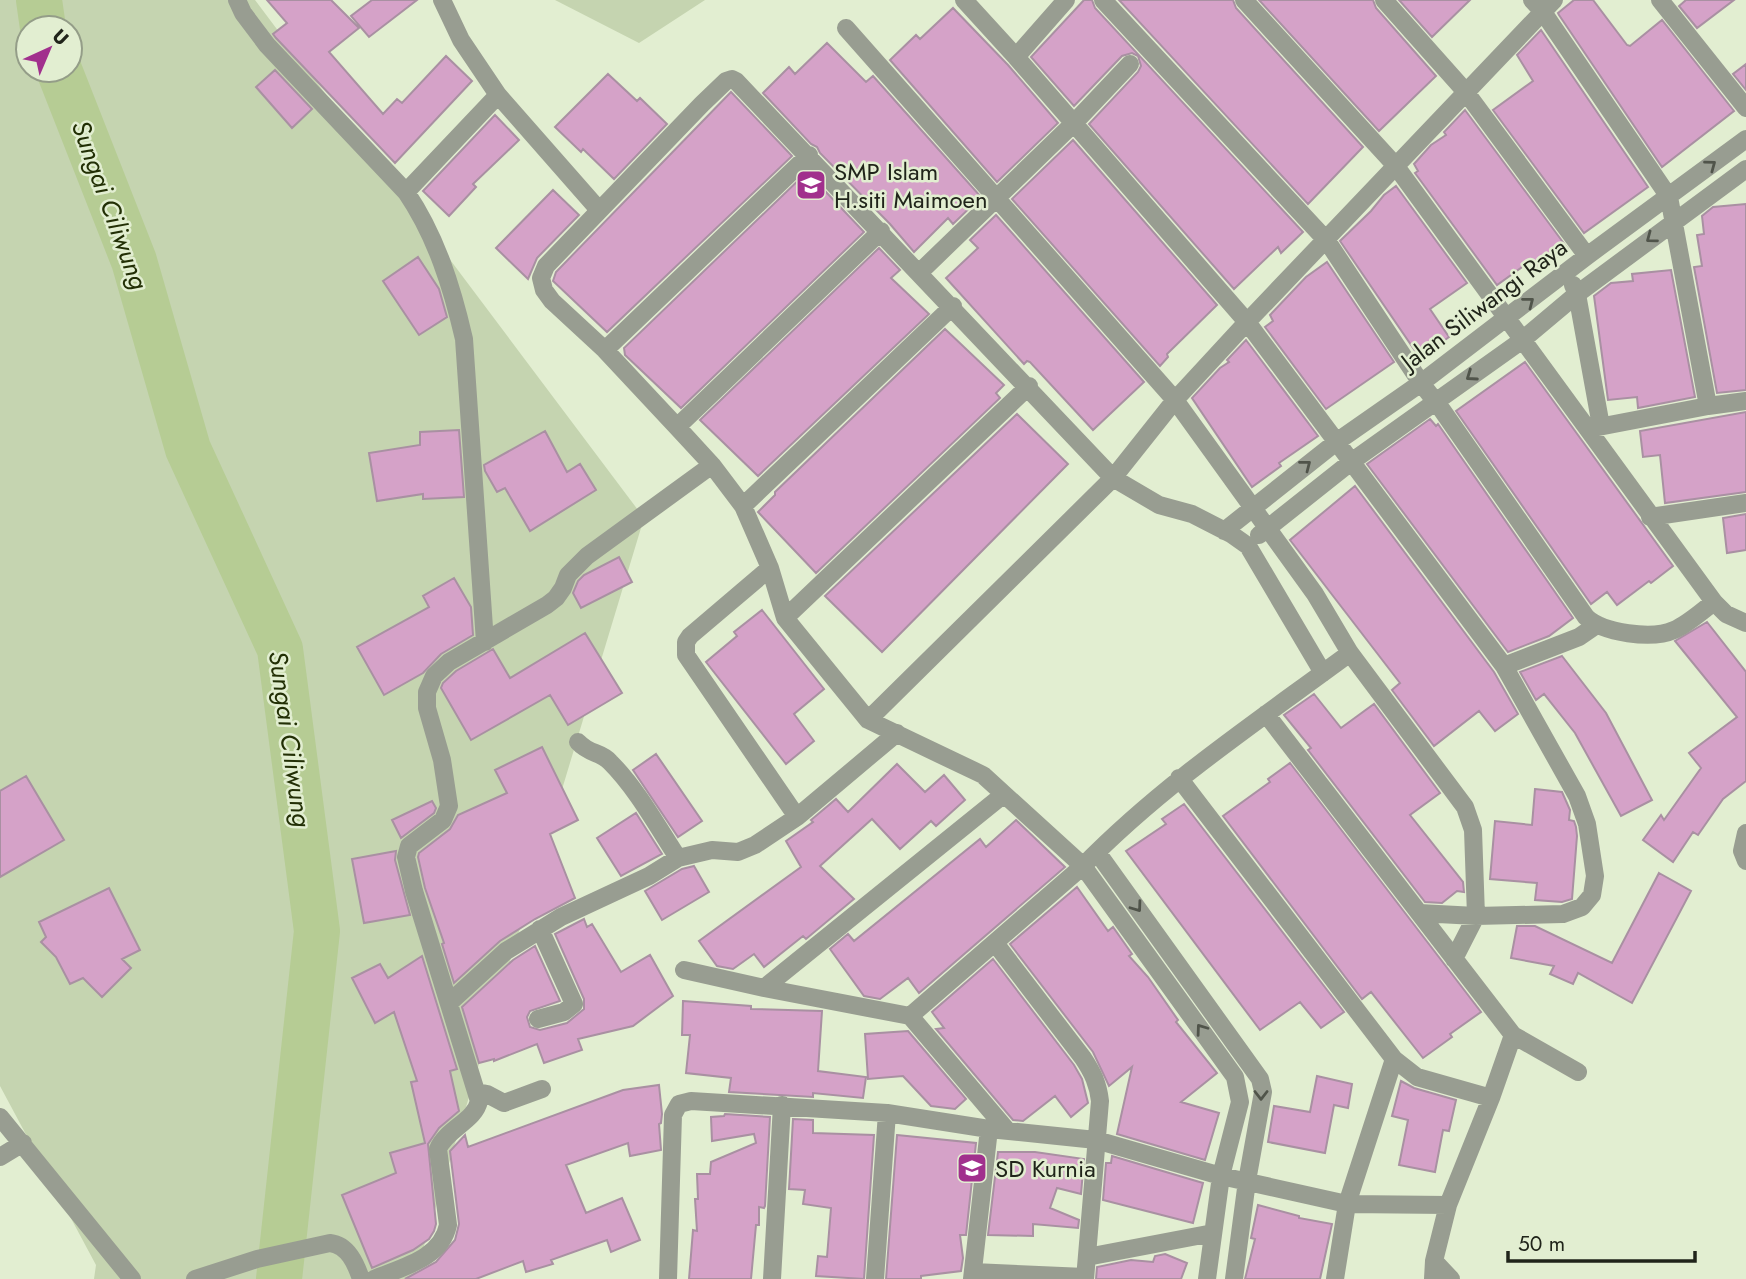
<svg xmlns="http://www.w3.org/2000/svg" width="1746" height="1279" font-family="Jost,sans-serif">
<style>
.green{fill:#c5d4b0;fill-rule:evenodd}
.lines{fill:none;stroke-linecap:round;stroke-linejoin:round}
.river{stroke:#b6cc94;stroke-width:46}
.building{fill:#d5a2c8;stroke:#a990a2;stroke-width:2}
.minor{stroke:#989d91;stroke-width:18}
.oneway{stroke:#50544a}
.labels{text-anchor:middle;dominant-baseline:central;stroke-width:5;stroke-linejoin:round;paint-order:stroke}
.poi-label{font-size:24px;fill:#20241a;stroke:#e2eed1;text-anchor:start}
.street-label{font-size:24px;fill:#20241a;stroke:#e2eed1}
.water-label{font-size:26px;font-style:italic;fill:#222f05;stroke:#e2eed1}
</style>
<rect width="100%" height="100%" fill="#e2eed1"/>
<!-- green -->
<path class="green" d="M0,0H255L644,518L414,1279H94L96,1265L0,1086ZM28,28H70V70H28Z
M555,0H705L639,43Z"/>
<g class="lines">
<!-- river -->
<path class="river" d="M39,0L43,28
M59,70L134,261L188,449L280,649L317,931L279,1279"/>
</g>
<!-- building -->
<path class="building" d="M267,0H331L359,28L329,52L383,114L397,99L402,103L446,56L472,81L395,163L276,38L273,34L287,23Z
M372,0H417L369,37L351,16Z
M1084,0H1092L1095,8L1303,232L1281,253L1278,247L1234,289L1089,124L1138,72L1141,66L1138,56L1132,53L1122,56L1074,106L1031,57Z
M1119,0H1233L1236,8L1363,147L1308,204Z
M1259,0H1373L1376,8L1436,76L1379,131Z
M1399,0H1470L1432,37Z
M1574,0H1593L1627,45L1630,46L1662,20L1734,111L1662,167L1559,15L1558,13Z
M1686,0H1734L1697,28L1679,6Z
M953,8L1008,65L1058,123L997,182L890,60L916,35L920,39Z
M1541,30L1648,187L1584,233L1493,110L1533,81L1517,55Z
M827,43L866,82L873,76L981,197L953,224L948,218L914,252L890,224L820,153L817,147L811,144L763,93L789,67L795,74Z
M1746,64V90L1733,74Z
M275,70L312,109L292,128L256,87Z
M608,74L637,101L640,98L667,124L614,179L583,149L581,152L555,127Z
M731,92L792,156L607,332L553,281L556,272Z
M1465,110L1568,249L1538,270L1532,260L1497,285L1415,173L1418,171L1414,164L1431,145L1446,135L1444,132Z
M495,115L519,140L473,184L476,187L449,216L423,191Z
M1073,140L1217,305L1167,354L1168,357L1160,366L1012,199Z
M807,172L864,232L681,408L625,355L624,348Z
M1396,186L1467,283L1430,309L1449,337L1420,358L1340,241L1371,211L1384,195Z
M553,190L579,215L537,258L528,279L496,248Z
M1746,204V390L1717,393L1694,267L1702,266L1697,235L1704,234L1702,216L1713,207Z
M996,215L1144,382L1093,430L1030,362L1027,361L1024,364L946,278L978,248L970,240Z
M879,248L900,270L891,278L929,314L758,476L700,420Z
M418,257L439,289L447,317L419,335L383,281Z
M1327,262L1394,362L1326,409L1265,327L1273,321L1270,315L1306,277Z
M1671,270L1695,397L1638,408L1637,397L1608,400L1594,296L1611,283L1633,281L1632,274Z
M945,329L1004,385L996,393L1000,398L816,573L758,512L775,495V492Z
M1246,340L1318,436L1279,463L1281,466L1252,487L1192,398L1220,368L1229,362L1227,360Z
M1525,362L1673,566L1651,583L1649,581L1617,605L1607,592L1591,604L1456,411Z
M1746,412V492L1665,503L1660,455L1643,457L1640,431Z
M1017,414L1068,464L882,652L825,596Z
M1430,419L1436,426L1438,424L1573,618L1549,636L1508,652L1367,464Z
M459,430L464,497L423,499V494L377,501L369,453L420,445V432Z
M545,431L567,472L580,464L596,490L530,531L505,488L497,492L485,471L484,465Z
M1355,486L1494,672L1518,714L1495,731L1479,711L1434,746L1392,690L1400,683L1290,540Z
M1746,514V550L1727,553L1723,518Z
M619,557L632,582L581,608L573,593L578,581L584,575Z
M454,578L471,607L473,635L441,654L423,673L384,695L357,647L429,607L423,596Z
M762,610L824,689L794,714L814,741L786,764L706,662L737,636L734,632Z
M1707,622L1746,672V781L1723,799L1698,835L1693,832L1673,862L1643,840L1661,815L1664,820L1701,768L1689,753L1737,717L1675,641Z
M585,633L622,693L568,725L550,695L471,740L441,688L443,683L456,671L493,649L510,678Z
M1562,656L1606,713L1652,800L1621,816L1575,733L1544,694L1536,700L1520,672Z
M1314,694L1341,728L1374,704L1440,793L1410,815L1463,882L1464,892L1457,891L1442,903L1425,902L1308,750L1311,748L1284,715Z
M542,747L578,820L550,834L575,898L535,919L500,941L454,983L442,944L444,943L425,888L418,857L419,853L450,829L458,815L507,793L495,770Z
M656,754L702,821L678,837L633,770Z
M1290,763L1481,1012L1450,1034L1452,1037L1423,1058L1371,992L1362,999L1223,816L1270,782L1268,779Z
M897,764L925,792L944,775L965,800L936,826L931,821L900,849L872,819L820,866L854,899L806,939L803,936L764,967L754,954L733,969L717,966L699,941L801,867L786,841L813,822L811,820L836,799L848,812Z
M26,776L64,840L0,877V791Z
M1535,789L1562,792L1570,810L1569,820L1574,821L1576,827L1577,836L1572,899L1562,902L1535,900L1537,883L1490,879L1495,821L1532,825Z
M432,801L436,808L434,813L401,838L392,820Z
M1184,804L1344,1012L1321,1028L1300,1002L1260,1030L1126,851L1166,824L1162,819Z
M636,813L662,854L621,876L597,838Z
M1016,820L1065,867L919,993L908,978L880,999L864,996L830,949L848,934L854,941L980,839L986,847Z
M396,851L395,860L410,915L364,923L352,859Z
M694,866L709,892L662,920L645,891L682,869Z
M1659,873L1691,891L1632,1003L1578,973L1573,984L1550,974L1554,966L1511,958L1517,926H1535L1612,963Z
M1077,887L1108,931L1113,927L1132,954L1129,956L1148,977L1178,1020L1176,1022L1217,1073L1181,1102L1219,1113L1205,1160L1117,1134L1132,1067L1109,1086L1093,1052L1010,944Z
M109,888L140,950L122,959L131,968L102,997L83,978L70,984L56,957L41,942L46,937L39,922Z
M584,919L587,927L592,924L621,972L650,955L673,996L633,1026L578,1039L582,1050L544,1063L537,1044L494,1061V1059L479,1063L462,1007L513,960L535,946L560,1001L530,1011L527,1017L530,1027L540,1030L567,1023L584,1009V999L555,934Z
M422,956L457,1069L450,1071L459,1111L439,1128L428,1144L436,1224L434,1231L429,1239L413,1250L372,1268L342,1195L396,1173L390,1153L425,1143L411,1082L417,1081L394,1012L375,1023L352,978L380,964L388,978Z
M993,959L1074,1065L1082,1079L1088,1103L1071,1117L1055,1096L1023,1121L1013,1120L936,1029L944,1028L932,1012Z
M683,1001L751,1006V1009L822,1011L818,1071L866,1077L863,1098L813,1093V1097L729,1092L731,1078L686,1073L690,1035H682Z
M908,1031L966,1099L955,1109L931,1106L903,1076L868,1079L865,1034Z
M1317,1076L1352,1084L1348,1108L1334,1105L1325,1153L1268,1142L1274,1106L1310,1112Z
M1401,1081L1414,1088L1456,1100L1449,1131L1443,1130L1435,1172L1399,1165L1408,1120L1392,1116Z
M659,1085L662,1114L661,1123L659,1124L661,1150L630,1156L628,1143L566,1165L586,1213L622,1198L640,1240L611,1252L607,1240L551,1260L553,1264L526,1272L523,1261L476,1279H405L436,1262L455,1240L459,1224L450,1151L465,1135L468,1147L623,1090Z
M725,1114L770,1117L765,1206L764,1208L759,1207V1225H756L751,1279H689L693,1230L697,1231L695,1199H698L697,1174H710L711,1162L756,1143L754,1134L712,1141L711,1117L724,1116Z
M793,1119L813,1120V1133L874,1135L864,1279L816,1276L818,1256L827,1257L831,1208L803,1204L805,1190L789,1189Z
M897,1135L976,1143L966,1235H960L963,1258L961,1271L921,1276V1279H886Z
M998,1152H1035L1084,1159L1081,1194L1057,1188L1050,1208L1079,1220L1078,1228L1033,1224V1236L988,1235Z
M1112,1156L1203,1183L1193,1223L1103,1200L1106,1163H1111Z
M1258,1205L1299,1216V1218L1332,1224L1320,1279H1245L1255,1239L1251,1238Z
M1165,1254L1187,1263L1181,1279H1096L1097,1267L1131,1260L1153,1262L1155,1256Z"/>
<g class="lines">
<!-- minor -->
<path class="minor" d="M237,0L243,13L267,45L406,192L498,95L599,210
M442,0L461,40L498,95
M964,0L1016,57
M1066,0L1016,57L1247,322L1504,666L1577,796L1587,824L1595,876L1592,895L1582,907L1563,914L1476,916L1419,913
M1103,0L1327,241L1421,383L1442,410L1586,617C1603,633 1652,640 1674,630C1688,624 1702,611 1714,602
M1244,0L1395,165L1714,602L1726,614L1746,623
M1384,0L1465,91L1587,256
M1532,0L1543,12L1669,197L1708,406
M1660,0L1746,108
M846,28L1175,400L1315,594L1350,653L1465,807L1473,830L1476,916L1454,959
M406,192C436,236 452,287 464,339L485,642
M920,272L1074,123L1130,64
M1573,285L1577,294L1601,426
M605,350L809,155
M677,427L881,231
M1588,429L1708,406L1746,401
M743,506L953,306
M1650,517L1746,503
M1224,531L1335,443L1421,383L1587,256L1746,139
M1259,535L1351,462L1521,341L1577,294L1746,169
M770,568L690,636L686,642V655L797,817
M785,618L1029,386
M1504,666L1579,637L1595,626
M1323,673L1248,546L1231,534L1192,514L1159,505L1113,478L736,81L732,79L726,81L702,104L546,266L541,278L544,290L552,301L605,350L677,427L712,465L743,506L770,568L785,618L868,720L983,775L1083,866C1163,784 1258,721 1350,653
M1266,714L1513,1035L1578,1072
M868,720L1113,478L1175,400L1247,322L1554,0
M578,742C590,755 600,751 610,762C637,789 657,826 678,858
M1179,778L1394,1059L1417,1077L1491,1098
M1746,833L1742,851L1746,861
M1097,852L1260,1079L1263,1092L1247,1181L1234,1279
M995,943L1083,1058C1093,1073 1098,1084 1100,1101L1085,1279
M684,970L764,988L910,1016
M764,988L1003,795
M449,1003L506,951L561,917L649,876L678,858L712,850L738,852L755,845L797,817L897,733
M538,1019L564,1012L574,1004L540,929
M477,1092L487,1094L504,1103L542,1089
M0,1117L132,1279
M1006,1129L910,1016L1083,866L1235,1077L1240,1102L1221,1176L1207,1279
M0,1157L23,1143
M1087,1257L1213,1233
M1434,1261L1451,1279
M973,1272L1085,1277
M195,1279L257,1259L330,1243C348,1245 356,1264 361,1279
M374,1279C402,1267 441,1259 448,1225L438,1149C446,1129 475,1121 479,1101L414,891L406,857L409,846L443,820L449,806L442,760L427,708V692L434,676L449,662L547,605L556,598L563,588L568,575L587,556L712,465
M668,1279L673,1115L679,1104L691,1101L887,1113L989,1129L1096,1140L1221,1176L1347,1204L1448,1205L1491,1098L1513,1035
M772,1279L782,1105
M875,1279L887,1113
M972,1279L989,1129
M1335,1279L1347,1204L1394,1059
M1433,1279L1434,1261L1448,1205"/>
</g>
<!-- one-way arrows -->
<defs><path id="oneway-chevron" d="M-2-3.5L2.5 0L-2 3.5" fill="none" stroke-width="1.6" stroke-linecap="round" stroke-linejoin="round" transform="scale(1.75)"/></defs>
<g class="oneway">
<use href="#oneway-chevron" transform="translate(1711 165) rotate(-37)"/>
<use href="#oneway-chevron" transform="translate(1651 238) rotate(143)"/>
<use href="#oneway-chevron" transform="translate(1529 302) rotate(-38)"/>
<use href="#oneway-chevron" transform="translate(1471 376) rotate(145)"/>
<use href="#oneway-chevron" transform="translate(1306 465) rotate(-38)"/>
<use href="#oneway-chevron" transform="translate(1137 907) rotate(54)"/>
<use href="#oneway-chevron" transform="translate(1201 1029) rotate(-126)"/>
<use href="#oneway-chevron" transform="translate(1261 1095) rotate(90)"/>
</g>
<!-- icons -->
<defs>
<g id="school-square" transform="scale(1.575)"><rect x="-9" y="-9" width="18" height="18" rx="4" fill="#a1308d" stroke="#e2eed1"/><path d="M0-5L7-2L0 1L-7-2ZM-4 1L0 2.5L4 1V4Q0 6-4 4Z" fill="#fff"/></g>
</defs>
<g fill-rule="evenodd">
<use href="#school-square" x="811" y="185"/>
<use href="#school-square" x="972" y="1168"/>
</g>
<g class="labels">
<!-- poi labels -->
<g class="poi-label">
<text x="834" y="171">SMP Islam<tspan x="834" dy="28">H.siti Maimoen</tspan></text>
<text x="995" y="1168">SD Kurnia</text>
</g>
<!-- street labels -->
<g class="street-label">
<text transform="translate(1484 304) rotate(-37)">Jalan Siliwangi Raya</text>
</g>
<!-- water labels -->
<g class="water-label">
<text transform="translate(110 205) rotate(70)">Sungai Ciliwung</text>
<text transform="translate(290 739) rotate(82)">Sungai Ciliwung</text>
</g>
</g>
<!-- north arrow -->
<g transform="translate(49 49) rotate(44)"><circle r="33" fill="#e2eed1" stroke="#949d88" stroke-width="2"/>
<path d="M0-5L12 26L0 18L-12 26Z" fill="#a1308d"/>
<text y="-10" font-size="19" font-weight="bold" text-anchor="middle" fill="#20241a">U</text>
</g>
<!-- scale -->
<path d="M1508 1251v10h187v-10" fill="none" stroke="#20241a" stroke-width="3.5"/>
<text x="1518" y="1251" font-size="21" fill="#20241a" stroke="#e2eed1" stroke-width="5" paint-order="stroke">50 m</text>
</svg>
